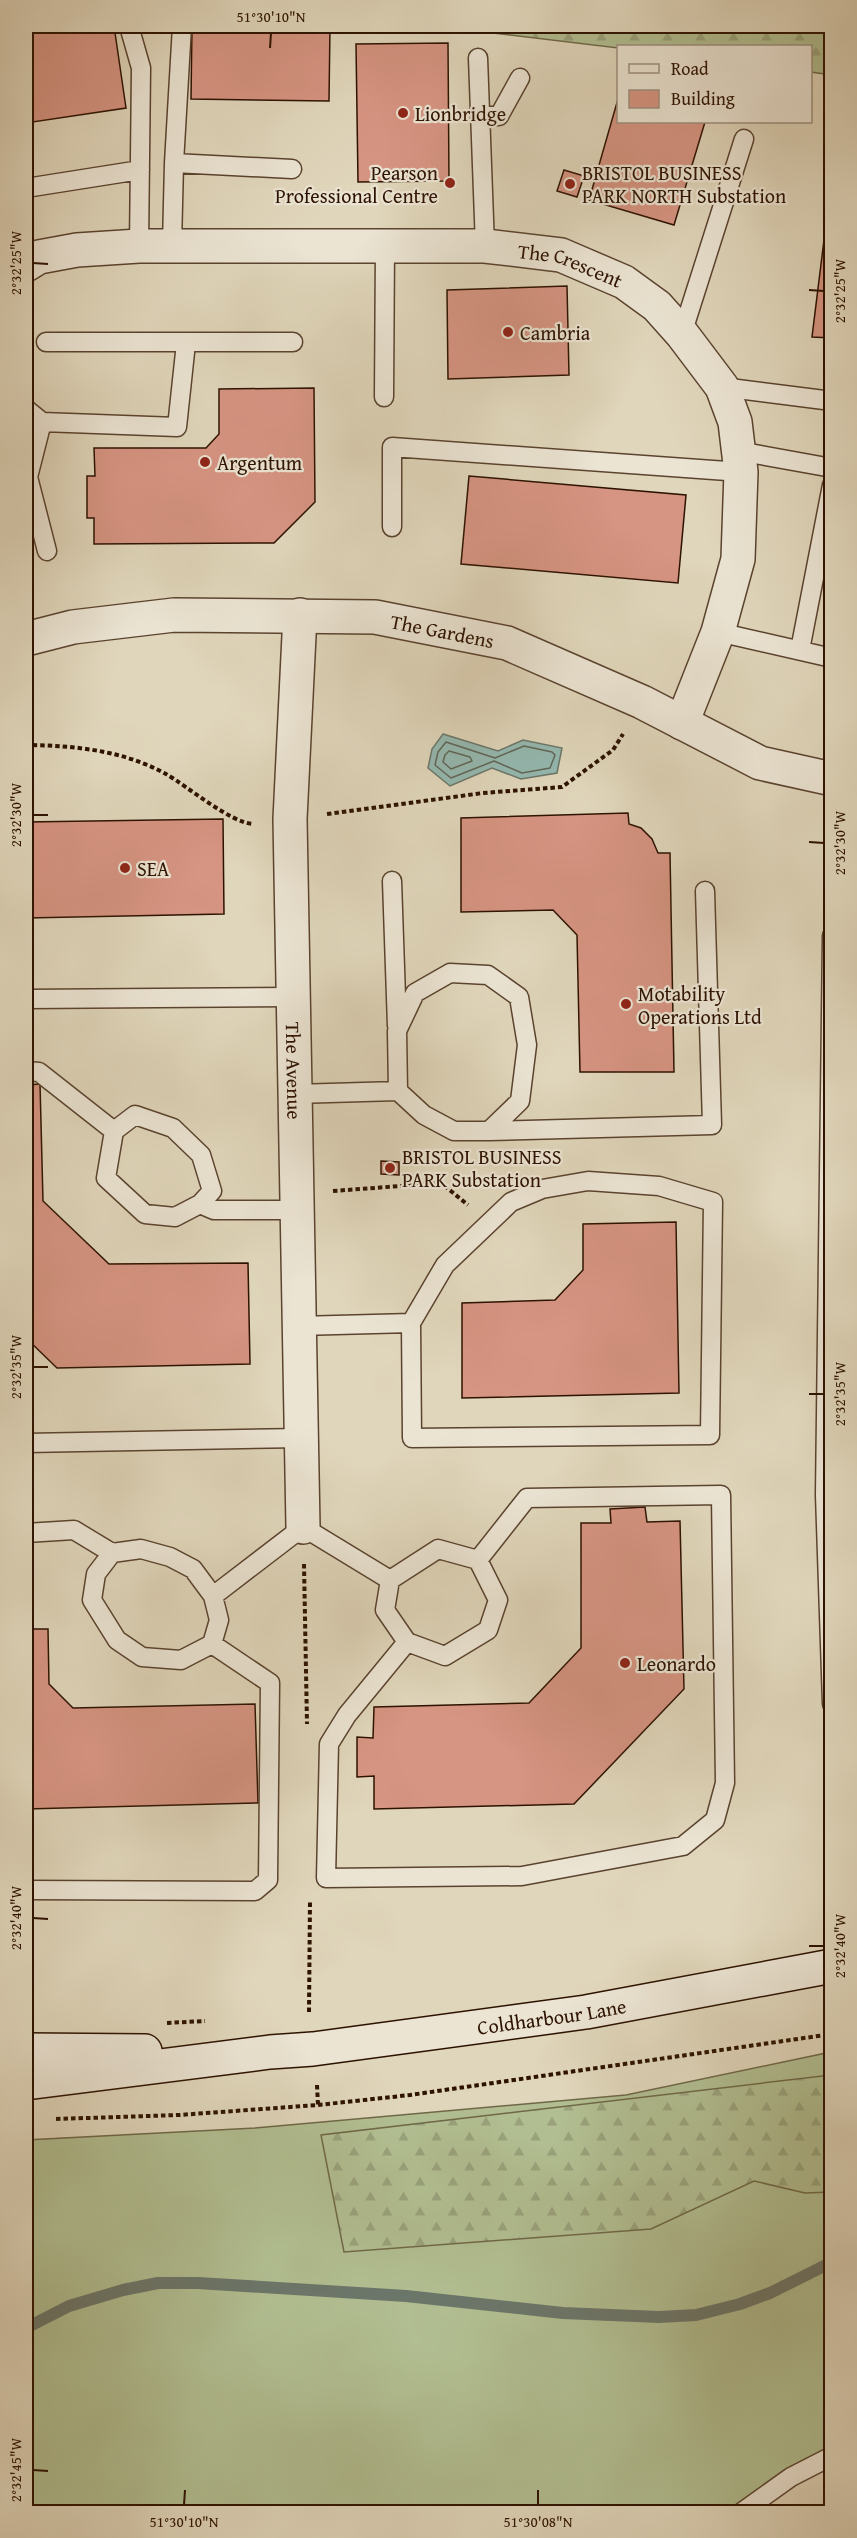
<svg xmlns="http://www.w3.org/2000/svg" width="857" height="2538" font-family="'Gentium Book Plus',serif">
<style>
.grass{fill:#b1be91;stroke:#6f6848;stroke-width:1.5}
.forest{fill:url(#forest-firs);stroke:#6f6848;stroke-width:1.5}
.water{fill:#94b9b1;stroke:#6b766a;stroke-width:1.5}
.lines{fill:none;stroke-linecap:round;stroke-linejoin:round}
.shore{stroke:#606658;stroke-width:1.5}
.stream{stroke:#6b766a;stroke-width:12}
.building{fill:#d69482;stroke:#2d1200;stroke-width:1.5}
.lane-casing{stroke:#5a432f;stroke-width:21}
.street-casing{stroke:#5a432f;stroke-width:36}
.secondary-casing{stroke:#2d1200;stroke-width:36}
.path{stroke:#2d1200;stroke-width:4;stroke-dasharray:4.5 3;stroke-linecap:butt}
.lane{stroke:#ebe4d3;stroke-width:18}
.street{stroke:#ebe4d3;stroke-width:33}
.secondary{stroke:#ebe4d3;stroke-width:33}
.ticks{fill:none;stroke:#2d1200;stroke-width:2}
.poi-dot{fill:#8f2418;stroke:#ebe4d3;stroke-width:2}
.labels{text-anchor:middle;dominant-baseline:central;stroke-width:4.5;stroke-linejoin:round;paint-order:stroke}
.poi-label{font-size:20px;fill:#2d1200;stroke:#ebe4d3;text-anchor:start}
.street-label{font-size:20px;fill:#2d1200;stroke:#ebe4d3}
.neatline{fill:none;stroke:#2d1200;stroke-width:2}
.ticks-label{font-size:15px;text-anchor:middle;fill:#2d1200}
</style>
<defs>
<pattern id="forest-firs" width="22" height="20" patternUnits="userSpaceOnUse" patternTransform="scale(1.5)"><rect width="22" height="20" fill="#b1be91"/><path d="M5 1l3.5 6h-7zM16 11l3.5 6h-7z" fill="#99a27b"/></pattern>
</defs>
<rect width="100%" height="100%" fill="#e0d6bb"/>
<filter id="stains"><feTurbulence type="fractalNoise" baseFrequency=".00333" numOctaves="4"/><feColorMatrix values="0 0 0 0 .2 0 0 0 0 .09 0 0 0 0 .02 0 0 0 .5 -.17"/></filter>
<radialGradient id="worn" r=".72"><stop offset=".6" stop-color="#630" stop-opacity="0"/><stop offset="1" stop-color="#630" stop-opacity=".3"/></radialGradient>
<!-- grass -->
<path class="grass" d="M831,2052V2456L742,2512H26V2140L255,2128L626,2095Z"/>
<!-- forest -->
<path class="forest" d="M434,26H831V75L811,72L810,46H618V48Z
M831,2075V2192L805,2193L754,2181L651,2229L344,2252L321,2135Z"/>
<!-- water -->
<path class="water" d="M443,734L498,751L523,740L562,748L557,773L521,779L492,768L450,786L428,768L432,749Z"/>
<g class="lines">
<!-- shore -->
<path class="shore" d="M446,742L495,758L524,746L552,752L555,755L550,768L522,773L494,761L451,778L435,765L438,752Z
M449,751L470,757L472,761L451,769L443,762L445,755Z"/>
<!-- stream -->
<path class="stream" d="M26,2328L69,2306L123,2290L158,2283H198L406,2296L563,2313L659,2317L696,2315L740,2304L770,2293L832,2262"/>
</g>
<!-- building -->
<path class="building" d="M44,26H114L126,108L26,123V28Z
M192,26H330L329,101L191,99Z
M448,43L449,181L358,182L356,44Z
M618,99V122H705L674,225L589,200Z
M564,170L584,176L577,197L557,191Z
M832,175V338L812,337Z
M567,286L569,375L448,379L447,290Z
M314,388L315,502L274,543L94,544V518H87V476H95L94,448H206L219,434V389Z
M469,476L686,495L678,583L461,564Z
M832,536V585L823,583Z
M628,813L629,824L641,828L652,839L658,853H670L674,1072H580L577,935L553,910L461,912V818Z
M223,819L224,914L26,918V822Z
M40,1084L43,1201L109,1264L248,1263L250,1364L57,1368L26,1338V1085Z
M381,1161L399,1162V1175L381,1174Z
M676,1222L679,1393L462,1398V1303L555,1300L583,1270V1224Z
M645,1507L647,1522L680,1521L684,1689L574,1804L374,1809V1776L357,1777V1737L373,1738L374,1707L529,1703L581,1648V1523H611L610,1509Z
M26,1629H48L49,1684L73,1708L255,1704L258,1803L26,1809Z"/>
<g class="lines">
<!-- lane casing -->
<g class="lane-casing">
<path id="lane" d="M129,26L141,68L139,246
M478,58L485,246
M480,116H499L520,78
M174,163L292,169
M26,188L140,170
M172,245L174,163L182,26
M682,334L744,139
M46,342H293
M722,387L832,401
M384,397L385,245
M26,409L42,422L177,427L186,343
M42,422L28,477L47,551
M738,451L832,468
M392,527V447L741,472
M718,632L832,658
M800,650L832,485
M392,881L397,1026
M832,936L825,1495L832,1704
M26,999L293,997
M26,1071L39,1072L114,1131
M295,1094L398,1091L424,1115L454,1131H489L520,1101L527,1045L519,997L488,975L450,973L415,993L397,1031L398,1091
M135,1115L173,1128L201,1155L212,1191L200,1204L175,1217L145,1214L106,1178L114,1131Z
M489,1131L712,1125L705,891
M588,1181L659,1186L713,1202L710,1435L412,1438L411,1323L445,1265L511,1202L542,1189Z
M200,1204L214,1210H298
M299,1326L411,1323
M26,1443L302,1438
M26,1533L74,1530L112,1553
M141,1549L170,1557L193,1569L213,1596L219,1620L212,1644L181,1660L142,1657L117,1640L92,1600L96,1574L112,1553Z
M438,1549L478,1560L498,1600L488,1630L445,1656L407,1642L385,1610L390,1580Z
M213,1596L303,1527L390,1580
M407,1642L347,1715L329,1744L326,1878L522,1876L683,1846L715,1820L725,1783L721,1495L527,1498L478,1560
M26,1890L255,1891L268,1880L270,1683L212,1644
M742,2512L791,2477L832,2456"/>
</g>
<!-- street casing -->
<g class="street-casing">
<g id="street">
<path id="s1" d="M26,265L39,257L77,250L139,246H485L561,255L624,282L657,306L682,334L722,387L735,422L741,472L738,559L718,632L682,723"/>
<path id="s2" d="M300,615L290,819L303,1527"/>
<path id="s3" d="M26,639L73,627L174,615L375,617L507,643L642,702L760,763L832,779"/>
</g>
</g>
<!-- secondary casing -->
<g class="secondary-casing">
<g id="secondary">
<path d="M26,2050L145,2051"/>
<path id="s4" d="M26,2083L270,2052L313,2049L586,2012L832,1966"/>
</g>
</g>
<!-- path -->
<path class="path" d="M26,742L31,745C78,746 124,751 166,774C187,786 232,824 254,824
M327,814L483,793L562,787L613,750L623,734
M333,1191L441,1183L468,1205
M304,1564L307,1724
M309,2012L310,1900
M167,2023L205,2021
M317,2085L318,2105
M56,2119L179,2115L318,2105L410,2095L832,2034"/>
<!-- lane -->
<use href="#lane" class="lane"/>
<!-- street -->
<use href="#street" class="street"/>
<!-- secondary -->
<use href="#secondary" class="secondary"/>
</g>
<!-- ticks -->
<path class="ticks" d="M270,48L271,33M33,263L48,264M809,290L824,291M33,815H48M809,842L824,843M33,1367H48M809,1394H824M33,1918L48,1919M809,1946H824M33,2470L48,2471M184,2505L185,2490M538,2505V2490"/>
<!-- markers -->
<g class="poi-dot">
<circle cx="403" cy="113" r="6"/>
<circle cx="450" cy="183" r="6"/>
<circle cx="570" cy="184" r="6"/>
<circle cx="508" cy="332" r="6"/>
<circle cx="205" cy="462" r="6"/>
<circle cx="125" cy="868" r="6"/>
<circle cx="626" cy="1004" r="6"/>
<circle cx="390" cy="1168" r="6"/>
<circle cx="625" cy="1663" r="6"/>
</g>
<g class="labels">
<!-- poi labels -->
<g class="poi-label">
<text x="415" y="113">Lionbridge</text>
<text x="438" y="172" text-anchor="end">Pearson<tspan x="438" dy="23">Professional Centre</tspan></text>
<text x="582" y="172">BRISTOL BUSINESS<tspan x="582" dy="23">PARK NORTH Substation</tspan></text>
<text x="520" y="332">Cambria</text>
<text x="217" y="462">Argentum</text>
<text x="137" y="868">SEA</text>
<text x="638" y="993">Motability<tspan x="638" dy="23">Operations Ltd</tspan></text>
<text x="402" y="1156">BRISTOL BUSINESS<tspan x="402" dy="23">PARK Substation</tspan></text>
<text x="637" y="1663">Leonardo</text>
</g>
<!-- street labels -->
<g class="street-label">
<text stroke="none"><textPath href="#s1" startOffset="550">The Crescent</textPath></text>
<text stroke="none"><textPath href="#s3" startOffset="420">The Gardens</textPath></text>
<text stroke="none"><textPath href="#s2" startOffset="456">The Avenue</textPath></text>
<text stroke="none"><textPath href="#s4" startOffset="530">Coldharbour Lane</textPath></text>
</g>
</g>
<!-- margin -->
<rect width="857" height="2538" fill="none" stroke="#e0d6bb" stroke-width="66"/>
<!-- legend -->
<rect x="617" y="45" width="195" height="78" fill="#ebe4d3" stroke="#9f907f" stroke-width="1.5"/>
<rect x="629" y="64" width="30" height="9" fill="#ebe4d3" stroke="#9f907f" stroke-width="1.5"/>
<text x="671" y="75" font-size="18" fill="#2d1200">Road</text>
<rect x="629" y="90" width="30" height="18" fill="#d69482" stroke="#9f907f" stroke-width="1.5"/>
<text x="671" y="105" font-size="18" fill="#2d1200">Building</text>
<rect x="33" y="33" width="791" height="2472" class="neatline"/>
<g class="ticks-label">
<text x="271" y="22">51°30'10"N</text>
<text transform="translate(16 263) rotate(-90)" y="5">2°32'25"W</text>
<text transform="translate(840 291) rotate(-90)" y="5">2°32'25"W</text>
<text transform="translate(16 815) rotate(-90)" y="5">2°32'30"W</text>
<text transform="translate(840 843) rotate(-90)" y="5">2°32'30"W</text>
<text transform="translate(16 1367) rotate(-90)" y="5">2°32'35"W</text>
<text transform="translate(840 1394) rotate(-90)" y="5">2°32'35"W</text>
<text transform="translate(16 1918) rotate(-90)" y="5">2°32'40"W</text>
<text transform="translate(840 1946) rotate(-90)" y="5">2°32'40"W</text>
<text transform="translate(16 2470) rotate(-90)" y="5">2°32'45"W</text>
<text x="184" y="2527">51°30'10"N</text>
<text x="538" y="2527">51°30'08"N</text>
</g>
<rect width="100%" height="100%" filter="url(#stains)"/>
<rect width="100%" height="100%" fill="url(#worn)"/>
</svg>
